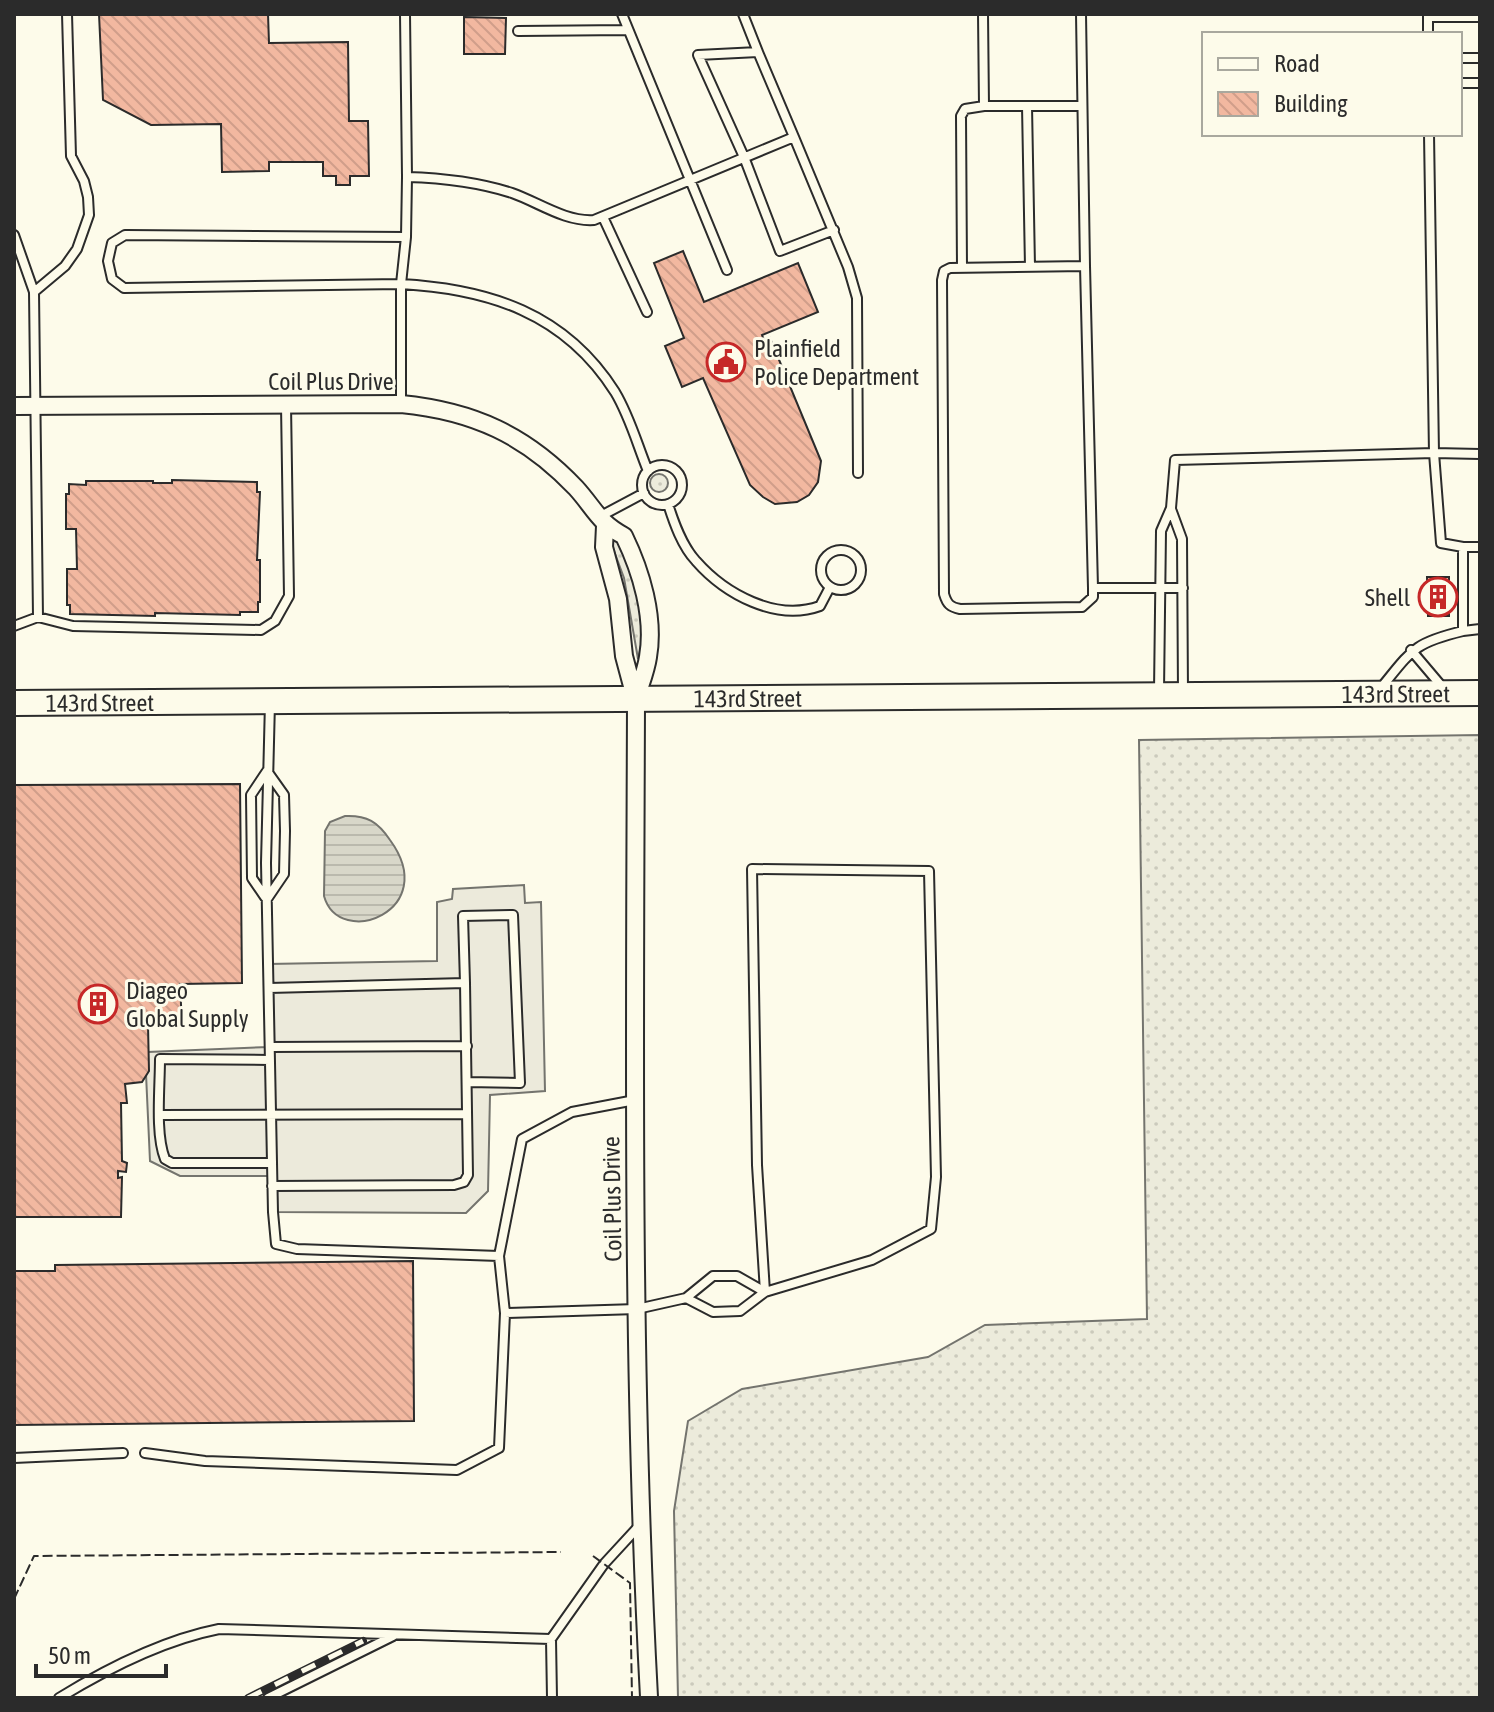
<svg xmlns="http://www.w3.org/2000/svg" width="1494" height="1712" font-family="'Asap Condensed',sans-serif">
<style>
.grass{fill:url(#grass-dots);stroke:#74746e;stroke-width:2}
.parking{fill:#eceadb;stroke:#74746e;stroke-width:2}
.water{fill:url(#water-rules);stroke:#74746e;stroke-width:2}
.building{fill:url(#building-back-hatch);stroke:#2b2b2b;stroke-width:2}
.lines{fill:none;stroke-linecap:round;stroke-linejoin:round}
.service-casing{stroke:#2b2b2b;stroke-width:12}
.minor-casing{stroke:#2b2b2b;stroke-width:20}
.primary-casing{stroke:#2b2b2b;stroke-width:28}
.service{stroke:#fdfbea;stroke-width:8}
.minor{stroke:#fdfbea;stroke-width:16}
.primary{stroke:#fdfbea;stroke-width:24}
.rail-casing{stroke:#2b2b2b;stroke-width:8}
.rail{stroke:#fdfbea;stroke-width:5;stroke-dasharray:15;stroke-linecap:butt}
.fence{stroke:#2b2b2b;stroke-width:2;stroke-dasharray:10 4;stroke-linecap:butt}
.labels{text-anchor:middle;dominant-baseline:central;stroke-width:6;stroke-linejoin:round;paint-order:stroke}
.poi-label{font-size:24px;fill:#2b2b2b;stroke:#fdfbea;text-anchor:start}
.street-label{font-size:24px;fill:#2b2b2b;stroke:#fdfbea}
</style>
<defs>
<pattern id="grass-dots" width="8" height="8" patternUnits="userSpaceOnUse" patternTransform="scale(2)"><rect width="8" height="8" fill="#ecebdb"/><path d="M2 2h.1M6 6h.1" fill="none" stroke="#cbcabc" stroke-width="1.8" stroke-linecap="round"/></pattern>
<pattern id="water-rules" width="6" height="5" patternUnits="userSpaceOnUse" patternTransform="scale(2)"><rect width="6" height="5" fill="#d8d7c9"/><path d="M0 2.5h6" fill="none" stroke="#bab9ad"/></pattern>
<pattern id="building-back-hatch" width="6" height="6" patternUnits="userSpaceOnUse" patternTransform="scale(2)"><rect width="6" height="6" fill="#f2b8a0"/><path d="M-1 5l2 2M0 0l6 6M5-1l2 2" fill="none" stroke="#d09e8a"/></pattern>
</defs>
<rect width="100%" height="100%" fill="#fdfbea"/>
<!-- grass -->
<path class="grass" d="M650 483a9 9 0 1 1 18 0a9 9 0 1 1-18 0Z
M612,538L618,539C632,576 650,619 638,659L624,578L611,543Z
M1480,735V1698H678L674,1511L688,1421L742,1389L928,1357L985,1325L1147,1319L1139,740Z"/>
<!-- parking -->
<path class="parking" d="M524,885L525,903L541,902L545,1091L490,1095L488,1191L466,1213L273,1212L272,1176H180L150,1161L146,1074L148,1052L269,1047L268,964L437,961V902L452,899L453,889Z"/>
<!-- water -->
<path class="water" d="M345,816C367,815 378,822 390,840C442,911 339,950 324,896L325,831L330,822Z"/>
<!-- building -->
<path class="building" d="M99,14H268L269,43L348,42L349,121H368L369,176H350V185H336V176H323V162H269V171L222,172L221,124L151,125L103,100Z
M464,17L506,18L505,54H464Z
M683,251L704,302L798,263L818,312L762,335L764,340L770,338L821,461L818,482L809,495L797,502L775,504L763,497L750,485L703,378L682,387L665,346L684,338L654,263Z
M172,480L257,482V492H260L257,560H260V602H258V612H240V615L155,613V616L70,614V605H67V569H77L76,529H66V494H69V484L86,485V481H153V483H172Z
M1427,577H1449V616H1428Z
M240,784L242,983L180,984L182,1025H148L149,1071L142,1082L125,1084L127,1103H121L122,1161L127,1163L126,1172L118,1171V1178L122,1177L121,1217H14V785Z
M413,1261L414,1421L14,1425V1271H55V1265Z"/>
<g class="lines">
<!-- service casing -->
<g class="service-casing">
<path id="service" d="M67,14L71,156L84,181L88,197L89,215L77,249L65,266L34,292L38,617L73,626L261,630L275,621L289,596L286,405
M405,14L407,177
M622,14L727,270
M743,14L758,52
M983,14L984,106H1082
M1081,14L1085,266L950,268L944,271L942,280L944,594C947,604 950,607 960,609L1082,607L1093,597V588H1183
M1428,15V34
M1428,17H1480
M518,31L628,30
M1460,58H1480
M1460,83H1480
M1027,106L1030,267
M794,137L758,52L698,55L744,157L780,251L834,230
M603,217L647,312
M14,235L34,292
M406,237L125,235L112,243L108,261L112,279L124,288L401,284C489,289 565,313 615,392C630,417 637,444 648,471
M1085,266L1093,588
M962,268L961,116L965,109L984,106
M401,404V284L406,237L407,177C443,178 478,182 512,193C538,202 565,222 594,220L794,137L848,267L857,298L858,473
M642 485a20 20 0 1 1 40 0a20 20 0 1 1-40 0Z
M668,504C674,523 682,546 696,561C725,594 776,622 820,606L830,587
M1171,509L1182,539L1183,693
M599,517L644,493
M1463,547L1441,543L1434,453L1480,454
M821 570a20 20 0 1 1 40 0a20 20 0 1 1-40 0Z
M14,626L38,617
M1463,631L1480,629
M1411,650L1444,689
M1380,689C1412,650 1413,643 1463,631V547H1480
M1159,691L1161,531L1171,508L1175,460L1434,453L1429,134
M265,897L252,878L251,795L267,771
M267,899L284,874L285,831L284,795L267,771
M269,988L465,983L463,916L513,915L520,1083L467,1082
M270,1047L467,1046
M270,1060L160,1059C160,1088 155,1134 165,1159L172,1163H272
M161,1115L467,1114
M272,1186L454,1185L464,1182L468,1175L465,983
M499,1256L522,1139L572,1112L635,1100
M686,1298L713,1312L740,1311L765,1292L872,1260L931,1229L936,1177L929,871L752,869L757,1165L765,1292
M505,1313L637,1309L686,1298L713,1276H737L765,1292
M145,1453L205,1461L457,1470L499,1448L505,1313L499,1256L297,1249L276,1244L273,1212L266,863L270,702
M14,1458L123,1453
M551,1639L552,1698
M59,1698C108,1668 163,1640 219,1629L551,1639L604,1564L639,1526
M268,1698L393,1636"/>
</g>
<!-- minor casing -->
<g class="minor-casing">
<path id="minor" d="M14,406L401,404C473,411 526,435 576,488C595,509 598,522 624,536C641,571 655,617 648,657C646,671 640,685 636,699
M605,526L604,547L618,599L624,656L636,701C635,1033 631,1365 649,1697"/>
</g>
<!-- primary casing -->
<g class="primary-casing">
<g id="primary">
<path id="s1" d="M14,703L1480,693"/>
</g>
</g>
<!-- service -->
<use href="#service" class="service"/>
<!-- minor -->
<use href="#minor" class="minor"/>
<!-- primary -->
<use href="#primary" class="primary"/>
<!-- rail casing -->
<g class="rail-casing">
<path id="rail" d="M248,1698L363,1641"/>
</g>
<!-- rail -->
<use href="#rail" class="rail"/>
<!-- fence -->
<path class="fence" d="M593,1556L630,1583L632,1698
M14,1599L34,1556L561,1552
M632,1697L669,1698"/>
</g>
<!-- icons -->
<defs>
<g id="civic-ring" transform="scale(2)"><circle r="9.5" fill="#fdfbea" stroke="#c62828" stroke-width="1.5"/><path d="M-.6-6.5H3V-4.5H.6V-3L4-1V1h2V6H-6V1h2V-1L-.6-3ZM-1.2 2.5V6h2.4V2.5Z" fill="#c62828"/></g>
<g id="building-ring" transform="scale(2)"><circle r="9.5" fill="#fdfbea" stroke="#c62828" stroke-width="1.5"/><path d="M-4-6H4V6H1V3H-1V6H-4ZM-2.5-4.3h1.7v1.8h-1.7ZM.8-4.3h1.7v1.8H.8ZM-2.5-1h1.7V.8h-1.7ZM.8-1h1.7V.8H.8Z" fill="#c62828"/></g>
</defs>
<g fill-rule="evenodd">
<use href="#civic-ring" x="726" y="362"/>
<use href="#building-ring" x="1438" y="597"/>
<use href="#building-ring" x="98" y="1004"/>
</g>
<g class="labels">
<!-- poi labels -->
<g class="poi-label">
<text x="754" y="348">Plainfield<tspan x="754" dy="28">Police Department</tspan></text>
<text x="1410" y="597" text-anchor="end">Shell</text>
<text x="126" y="990">Diageo<tspan x="126" dy="28">Global Supply</tspan></text>
</g>
<!-- street labels -->
<g class="street-label">
<text x="331" y="381">Coil Plus Drive</text>
<text stroke="none"><textPath href="#s1" startOffset="1382">143rd Street</textPath></text>
<text stroke="none"><textPath href="#s1" startOffset="734">143rd Street</textPath></text>
<text stroke="none"><textPath href="#s1" startOffset="86">143rd Street</textPath></text>
<text transform="translate(612 1199) rotate(-91)">Coil Plus Drive</text>
</g>
</g>
<!-- border -->
<rect width="1494" height="1712" fill="none" stroke="#2b2b2b" stroke-width="32"/>
<!-- legend -->
<rect x="1202" y="32" width="260" height="104" fill="#fdfbea" stroke="#a9a89e" stroke-width="2"/>
<rect x="1218" y="58" width="40" height="12" fill="#fdfbea" stroke="#a9a89e" stroke-width="2"/>
<text x="1274" y="72" font-size="24" fill="#2b2b2b">Road</text>
<rect x="1218" y="92" width="40" height="24" fill="url(#building-back-hatch)" stroke="#a9a89e" stroke-width="2"/>
<text x="1274" y="112" font-size="24" fill="#2b2b2b">Building</text>
<!-- scale -->
<path d="M36 1664v12h130v-12" fill="none" stroke="#2b2b2b" stroke-width="4"/>
<text x="48" y="1664" font-size="24" fill="#2b2b2b" stroke="#fdfbea" stroke-width="6" paint-order="stroke">50 m</text>
</svg>
